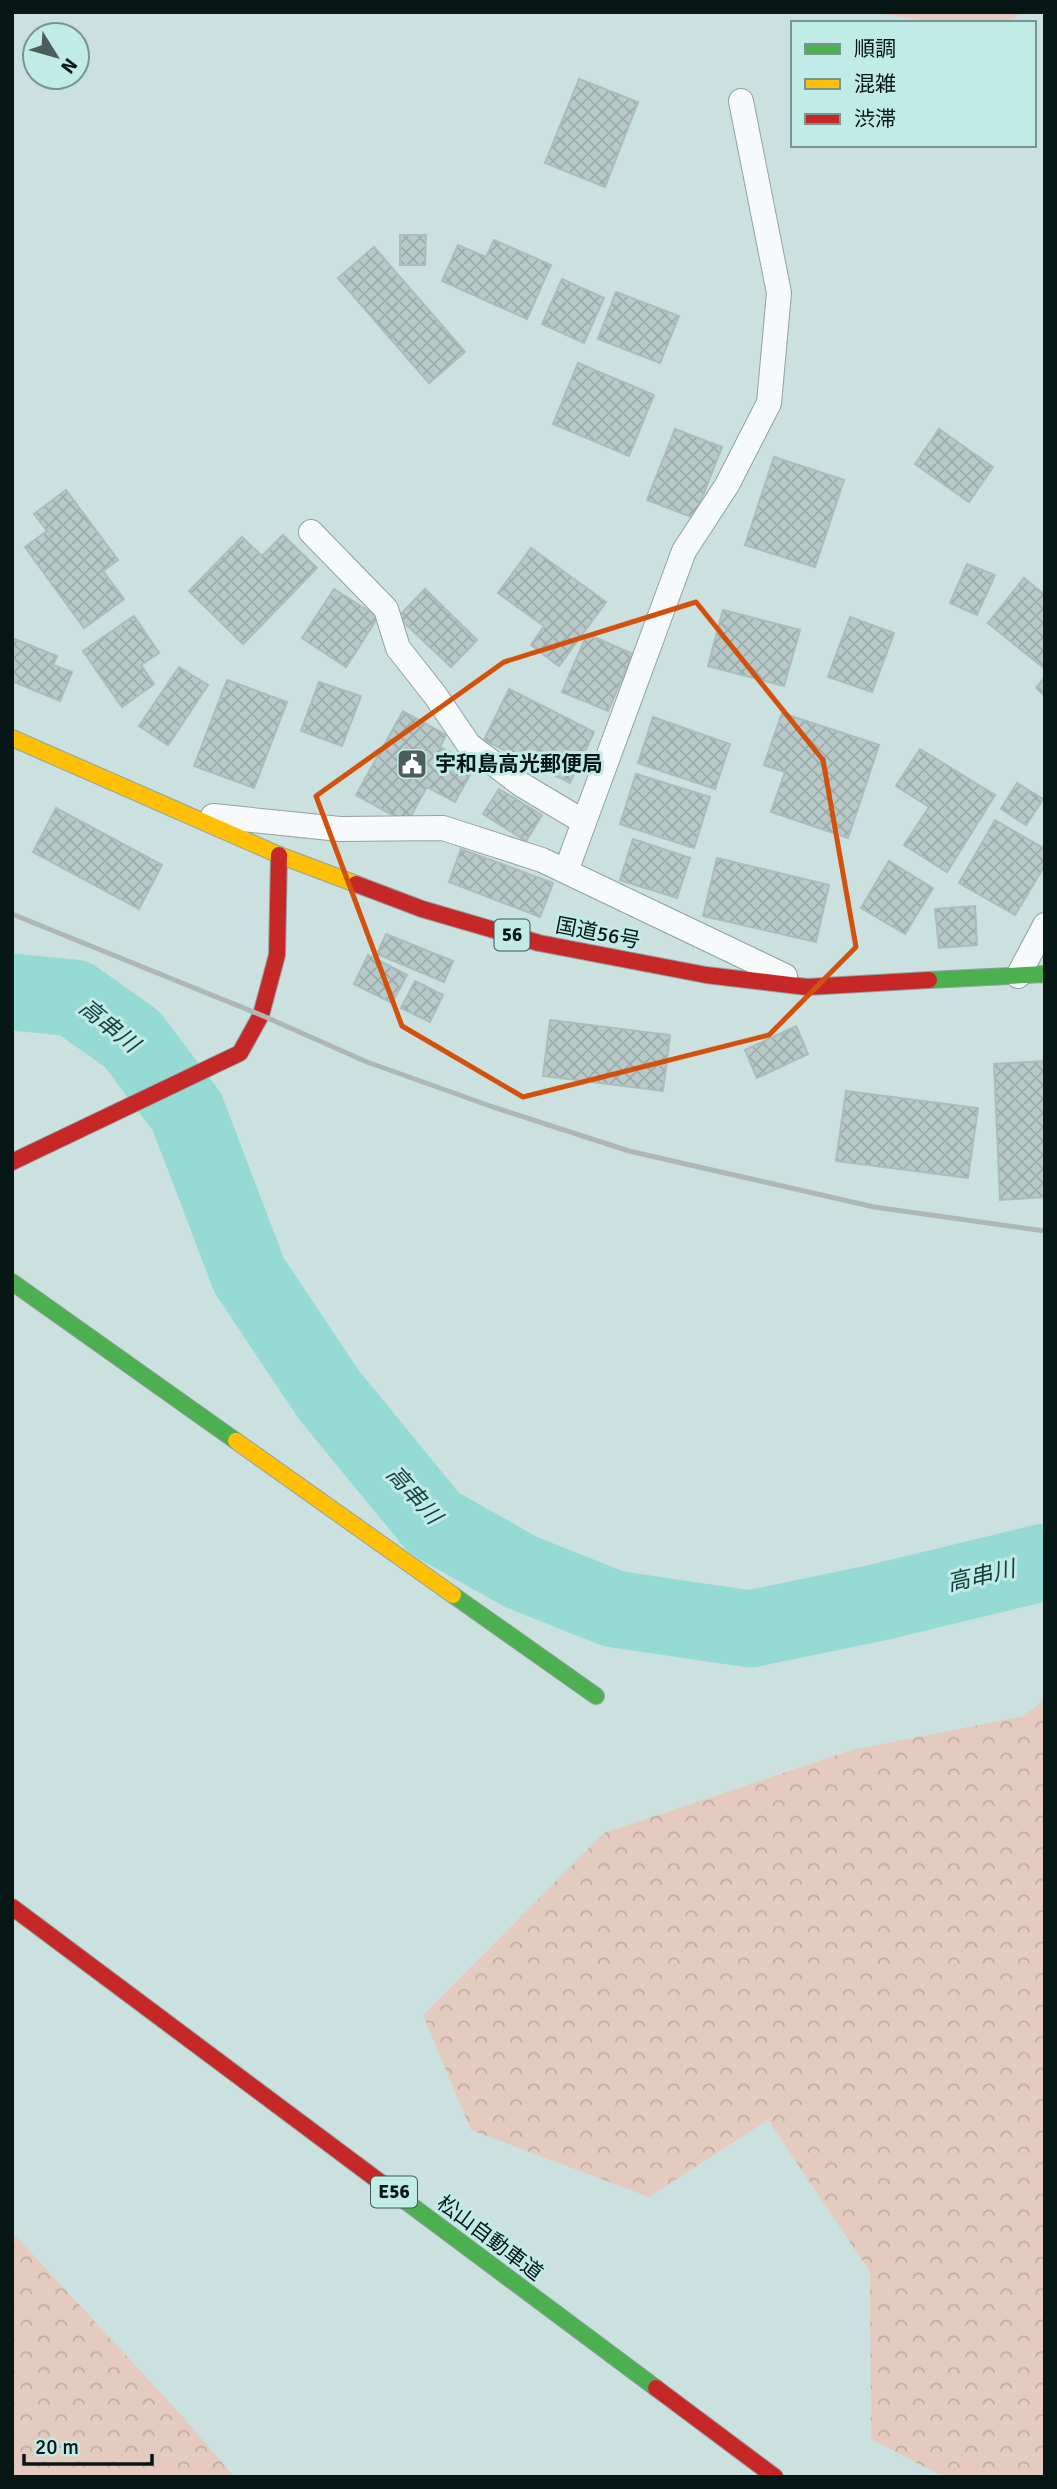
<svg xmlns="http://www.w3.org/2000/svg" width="1057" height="2489" font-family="Signika,'Noto Sans JP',sans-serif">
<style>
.forest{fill:url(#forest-crowns)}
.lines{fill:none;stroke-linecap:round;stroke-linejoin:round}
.river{stroke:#96dad5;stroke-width:77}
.building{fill:url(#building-cross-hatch);stroke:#aabcbb;stroke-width:2}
.lane-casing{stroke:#90a2a1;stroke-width:26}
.fast-casing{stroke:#90a2a1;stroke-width:18}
.slow-casing{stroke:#90a2a1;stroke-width:18}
.jam-casing{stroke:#90a2a1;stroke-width:18}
.lane{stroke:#f7fafa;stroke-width:24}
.fast{stroke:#4caf50;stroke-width:16}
.slow{stroke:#ffc107;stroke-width:16}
.jam{stroke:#c62828;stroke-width:16}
.rail{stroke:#b0b6b5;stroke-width:5}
.marked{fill:none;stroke:#d2520d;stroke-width:5;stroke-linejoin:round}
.labels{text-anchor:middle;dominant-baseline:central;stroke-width:6;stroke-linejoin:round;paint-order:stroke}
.shield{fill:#c0ebe7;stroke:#3e5755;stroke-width:2}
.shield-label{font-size:19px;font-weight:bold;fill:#071716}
.poi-label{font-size:21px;font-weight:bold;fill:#071716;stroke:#c0ebe7;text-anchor:start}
.street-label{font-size:21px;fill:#071716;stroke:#c0ebe7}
.water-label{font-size:23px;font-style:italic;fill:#163f3d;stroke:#c0ebe7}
</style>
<defs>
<pattern id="forest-crowns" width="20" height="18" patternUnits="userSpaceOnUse" patternTransform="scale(1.75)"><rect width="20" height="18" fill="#e4cabf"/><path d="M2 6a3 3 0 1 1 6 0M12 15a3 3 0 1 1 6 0" fill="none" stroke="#c2ada3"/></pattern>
<pattern id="building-cross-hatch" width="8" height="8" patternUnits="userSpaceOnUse" patternTransform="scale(1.75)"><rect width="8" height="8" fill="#b7c9c8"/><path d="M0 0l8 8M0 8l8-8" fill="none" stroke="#9cacab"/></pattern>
</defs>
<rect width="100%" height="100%" fill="#cae1df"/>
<!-- forest -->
<path class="forest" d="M870,12H1020L1011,23H942Z
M1045,1699V2477H944L871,2439L870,2272L768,2120L649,2197L471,2130L423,2015L604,1833L852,1750L1024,1716Z
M12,2232L183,2417L234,2477H12Z"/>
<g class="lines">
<!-- river -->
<path class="river" d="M12,992L74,998L132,1039L187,1112L249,1275L329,1395L434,1523L521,1572L614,1609L750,1629L880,1602L1045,1562"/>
</g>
<!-- building -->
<path class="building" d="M579,79L638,102L605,187L545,163Z
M400,235H426L425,265H400Z
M494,240L551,265L527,319L442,281L458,245L486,257Z
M374,247L465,352L429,383L338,278Z
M562,279L604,298L584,343L542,324Z
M616,292L679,316L660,363L598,339Z
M578,363L654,395L629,456L553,424Z
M675,429L722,447L694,518L647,500Z
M939,429L993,467L969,502L915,464Z
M774,457L844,480L815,567L745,545Z
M66,490L118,560L103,571L124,599L84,628L25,547L47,531L34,514Z
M283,535L317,568L243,644L189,591L242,537L262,556Z
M531,548L606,602L559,666L531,645L544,626L498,593Z
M967,564L995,575L977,615L950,603Z
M1024,578L1045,595V669L988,623Z
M334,589L378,617L346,667L302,638Z
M425,589L477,640L451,667L398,617Z
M723,610L800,630L784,686L708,666Z
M134,616L159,653L141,665L154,684L122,707L83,651Z
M850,617L894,633L872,692L828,677Z
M587,634L633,654L608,711L562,692Z
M12,638L57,656L53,665L72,672L60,701L12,681Z
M179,667L208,685L168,745L139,726Z
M1045,677V696L1036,688Z
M227,680L287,702L254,788L194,766Z
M319,682L361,696L342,746L301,731Z
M509,689L594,732L570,783L484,740Z
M403,711L446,735L440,747L475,766L455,802L427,787L407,823L356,795Z
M782,713L879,745L848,838L771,812L785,772L764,765Z
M653,717L730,744L715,789L638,763Z
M920,749L995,795L947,872L904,845L929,807L896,786Z
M636,774L710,797L694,848L620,824Z
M1017,783L1043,799L1026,825L1001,809Z
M499,789L542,815L526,841L483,814Z
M56,808L162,865L139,909L33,852Z
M995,820L1045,849V865L1015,915L959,883Z
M633,839L690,858L677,898L620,880Z
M461,849L553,883L540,917L449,882Z
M717,858L829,885L816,942L703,916Z
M889,861L933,888L905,934L861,908Z
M975,906L977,945L939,948L935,909Z
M386,934L453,961L444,982L377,954Z
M368,955L407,975L392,1003L354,984Z
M415,981L443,995L430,1022L401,1008Z
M550,1020L670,1035L663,1091L543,1076Z
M796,1026L808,1054L757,1078L745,1050Z
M1045,1061V1197L1000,1200L994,1064Z
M846,1091L978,1108L968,1178L836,1161Z"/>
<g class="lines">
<!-- lane casing -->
<g class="lane-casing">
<path id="lane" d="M311,532L386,609L398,648L435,695L469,745L522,785L584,822
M213,816L340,829L443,828L542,860L785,976
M566,871L684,551L727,485L769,403L779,293L741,101
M1018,976L1045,925"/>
</g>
<!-- fast casing -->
<g class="fast-casing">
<path id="fast" d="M929,980L1045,974
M12,1282L236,1441
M453,1595L596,1696
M396,2194L656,2388"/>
</g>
<!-- slow casing -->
<g class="slow-casing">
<path id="slow" d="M12,738L279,855L356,884
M236,1441L453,1595"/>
</g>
<!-- jam casing -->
<g class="jam-casing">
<path id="jam" d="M356,884L422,909L539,943L706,975L807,987L929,980
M12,1162L240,1053L261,1015L277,955L279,855
M12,1907L396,2194
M656,2388L775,2477"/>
</g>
<!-- lane -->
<use href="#lane" class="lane"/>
<!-- fast -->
<use href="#fast" class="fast"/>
<!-- slow -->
<use href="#slow" class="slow"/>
<!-- jam -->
<use href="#jam" class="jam"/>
<!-- rail -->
<path class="rail" d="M12,914L261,1015L367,1062L493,1107L629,1151L874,1207L1045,1231"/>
</g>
<!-- marked area -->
<path class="marked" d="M696,602L823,760L856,947L769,1035L523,1097L402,1026L316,796L504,662Z"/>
<!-- icons -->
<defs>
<g id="civic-square" transform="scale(1.575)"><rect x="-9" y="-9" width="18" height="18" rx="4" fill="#4b5e5c" stroke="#c0ebe7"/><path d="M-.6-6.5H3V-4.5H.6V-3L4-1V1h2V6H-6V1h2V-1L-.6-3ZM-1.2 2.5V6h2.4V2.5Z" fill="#fff"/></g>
</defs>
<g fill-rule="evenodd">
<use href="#civic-square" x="412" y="764"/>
</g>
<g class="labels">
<!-- shield labels -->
<g class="shield">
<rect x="494.5" y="919.5" width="35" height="31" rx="5"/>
<rect x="371" y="2176.5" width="46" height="31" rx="5"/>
</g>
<g class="shield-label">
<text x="512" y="935">56</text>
<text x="394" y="2192">E56</text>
</g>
<!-- poi labels -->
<g class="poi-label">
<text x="435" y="764">宇和島高光郵便局</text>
</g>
<!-- street labels -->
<g class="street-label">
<text transform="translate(598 933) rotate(11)">国道56号</text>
<text transform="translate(490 2238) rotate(37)">松山自動車道</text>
</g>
<!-- water labels -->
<g class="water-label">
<text transform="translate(109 1026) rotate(39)">高串川</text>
<text transform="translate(414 1495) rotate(48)">高串川</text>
<text transform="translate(981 1576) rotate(-13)">高串川</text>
</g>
</g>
<!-- border -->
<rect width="1057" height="2489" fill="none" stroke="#071716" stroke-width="28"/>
<!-- legend -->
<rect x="791" y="21" width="245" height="126" fill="#c0ebe7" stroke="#769693" stroke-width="2"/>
<rect x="805" y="44" width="35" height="10" fill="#4caf50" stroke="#769693" stroke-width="2"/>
<text x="854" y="56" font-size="21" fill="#071716">順調</text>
<rect x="805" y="79" width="35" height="10" fill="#ffc107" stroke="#769693" stroke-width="2"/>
<text x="854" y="91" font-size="21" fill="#071716">混雑</text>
<rect x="805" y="114" width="35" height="10" fill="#c62828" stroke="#769693" stroke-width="2"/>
<text x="854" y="126" font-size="21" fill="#071716">渋滞</text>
<!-- north arrow -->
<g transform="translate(56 56) rotate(127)"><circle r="33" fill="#c0ebe7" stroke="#769693" stroke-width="2"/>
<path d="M0-5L12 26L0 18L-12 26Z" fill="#4b5e5c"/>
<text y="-10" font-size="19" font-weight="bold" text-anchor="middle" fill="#071716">N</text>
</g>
<!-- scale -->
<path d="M24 2454v10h128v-10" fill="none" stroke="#071716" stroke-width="3.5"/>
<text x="35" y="2454" font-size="21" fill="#071716" stroke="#c0ebe7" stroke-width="5" paint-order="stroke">20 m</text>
</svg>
